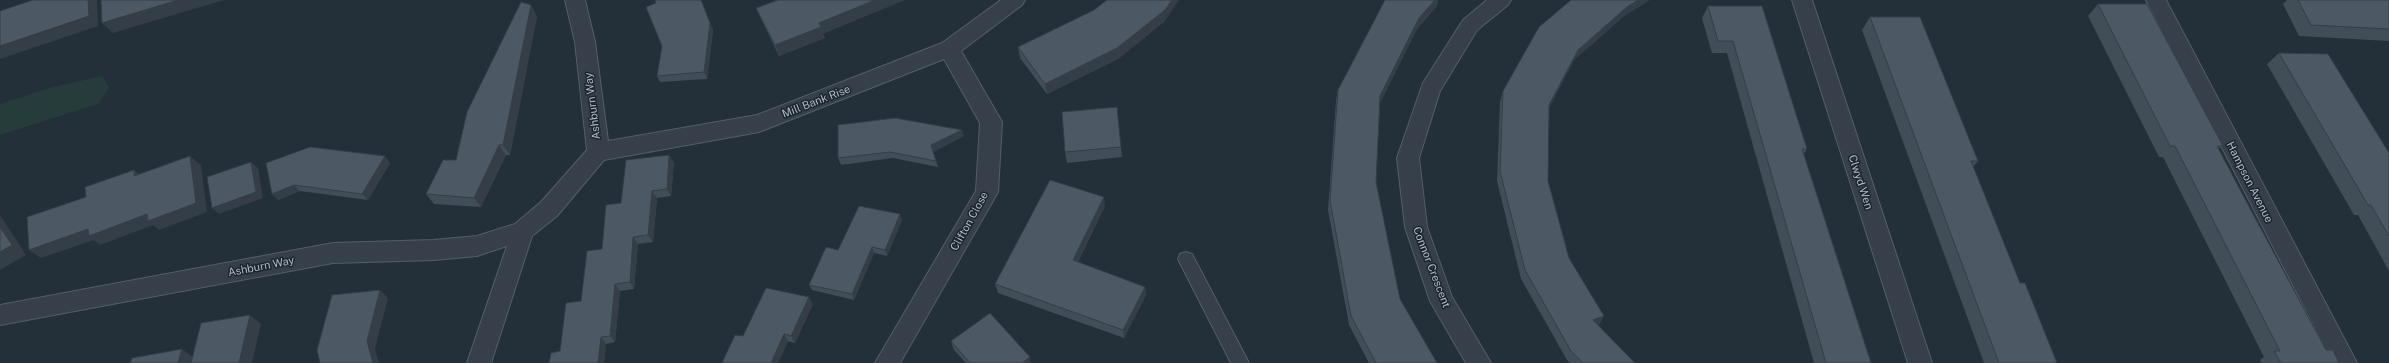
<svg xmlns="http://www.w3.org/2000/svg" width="2389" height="363" font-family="'Public Sans',sans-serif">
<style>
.green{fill:#263c3b}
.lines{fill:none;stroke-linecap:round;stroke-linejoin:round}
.service-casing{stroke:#555e67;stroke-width:2}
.minor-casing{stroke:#555e67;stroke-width:2}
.service{fill:#37404a;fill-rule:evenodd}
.minor{fill:#37404a;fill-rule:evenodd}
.wall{fill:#414d57}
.shaded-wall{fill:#353e47}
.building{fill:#4c5965;stroke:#353e47}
.labels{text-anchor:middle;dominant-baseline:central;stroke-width:3;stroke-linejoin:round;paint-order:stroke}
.street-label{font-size:11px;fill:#b2bbc6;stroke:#1c252e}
</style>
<rect width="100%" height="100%" fill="#232f39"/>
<!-- green -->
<path class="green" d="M102,76L109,88L98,104L0,135V104L49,88Z"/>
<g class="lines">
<!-- service casing -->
<g class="service-casing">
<path id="service" d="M1186,252L1192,254L1249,363H1231L1178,259L1180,254Z"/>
</g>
<!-- minor casing -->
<g class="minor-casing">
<path id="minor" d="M565,0H585L595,42L608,141L757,115L942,43L1001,0H1025L1022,5L961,51L1002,122L998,192L900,363H875L976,191L980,123L944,59L759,132L604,160L557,216L532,236L491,363H467L507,246L477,256L434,260L333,263L0,325V305L333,243L434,240L477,236L515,224L541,202L587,150L575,42Z
M1487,0H1511L1508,5L1477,30L1440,91L1419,158L1427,227L1452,297L1491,363H1466L1430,301L1405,227L1397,158L1423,83L1463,20Z
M1792,0H1812L1932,363H1908Z
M2146,0H2166L2357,363H2333Z"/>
</g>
<!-- service -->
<use href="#service" class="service"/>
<!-- minor -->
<use href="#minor" class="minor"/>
</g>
<!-- wall -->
<path class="wall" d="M655,0H701L713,30L707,79L660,82L657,76L662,46L656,3Z
M1385,0H1438L1437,6L1417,29L1380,103L1376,182L1400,299L1437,363H1369L1349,325L1328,210L1336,100L1338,90Z
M2287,0H2389V41L2299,36L2283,4Z
M2098,4L2223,146L2218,149L2326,350L2339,363H2262L2260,360L2264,357L2163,157H2159L2088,16Z
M1708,6H1762L1807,149L1804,154L1871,363H1814L1727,53H1712L1702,18Z
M756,8L823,34L825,38L779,56L761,19Z
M537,16L510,155H506L481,207L434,204L426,194L456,160Z
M1623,17L1574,60L1549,108L1548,181L1569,258L1599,325L1598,326L1635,363H1570L1567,360L1521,279L1497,181L1500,102L1503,91Z
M1870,17L1978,161L1973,167L2020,283L2057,363H1984L1862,30Z
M1165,21L1118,59L1047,94L1020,58L1018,47Z
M2279,53L2389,153V271L2358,215H2354L2267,64Z
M964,136L933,152L938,167L893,158L841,165L838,158Z
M310,147L390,163L368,200L300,191L278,200Z
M1121,147L1122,157L1067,163L1065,152Z
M674,162L671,196L657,198L653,242L638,244L634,289L620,291L615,342L606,344L604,363H549L560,351L602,249L621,203Z
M1105,206L1078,262L1145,287L1146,295L1124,338L998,293L995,284Z
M902,220L887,256L874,253L854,300L812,290L809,285L838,250Z
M813,304L795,343L788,341L778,363H722L743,336Z
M951,341L1031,363H966L954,350Z"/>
<!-- shaded-wall -->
<path class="shaded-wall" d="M88,0H97L98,26L0,59V46Z
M178,0H224L113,33L102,23Z
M701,0L713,30L707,79L704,72Z
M875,0H905L823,34L825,38L779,56L775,45L819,23Z
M1172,0H1179L1165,21L1118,59L1047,94L1045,84Z
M1435,0H1438L1437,6L1417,29L1378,107L1380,96L1419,18Z
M1638,0H1650L1623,17L1574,60L1545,116L1549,105L1578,50L1627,7Z
M531,5L537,16L510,155L503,145Z
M962,130L964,136L933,152L931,145Z
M499,145L506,155L481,207L474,198Z
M669,155L674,162L671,196L667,189Z
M190,156L201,165L207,212L159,230L153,225L100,245L94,240L41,258L29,250L88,229L147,214Z
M385,156L390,163L368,200L362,194Z
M251,162L258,168L263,198L219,214L212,208Z
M134,170L144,179L134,176Z
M294,185L300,191L278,200L272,194Z
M652,191L657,198L653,242L648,235Z
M1104,197L1105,206L1074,269L1073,260Z
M900,214L902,220L887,256L885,250Z
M0,215L26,255L0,270Z
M633,237L638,244L634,289L630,282Z
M872,247L874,253L854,300L852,294Z
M615,284L620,291L615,342L610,336Z
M1145,287L1146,295L1124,338L1123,330Z
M380,290L388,298L375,349L379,363H373L367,341Z
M809,297L813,304L795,343L791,336Z
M250,315L261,324L252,363H239Z
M1604,316L1599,325L1588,329L1593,320Z
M784,334L788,341L778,363H771Z
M601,337L606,344L604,363H598Z
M182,349L194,358L193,363H178Z
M1030,357L1031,363H1022Z"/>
<!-- building -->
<path class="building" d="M33,0H88L89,16L0,46V11Z
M101,0H178L102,23Z
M655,0H701L710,23L704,72L657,76L662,46L646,7L656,3Z
M778,0H875L819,23L821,27L775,45L756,8Z
M1107,0H1172L1165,10L1117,48L1045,84L1018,47L1094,10Z
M1385,0H1435L1419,18L1380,96L1376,182L1400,299L1437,363H1376L1351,316L1330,200L1338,90Z
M1571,0H1638L1627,7L1578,50L1549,105L1548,181L1569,258L1604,316L1593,320L1635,363H1583L1571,351L1525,270L1500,171L1503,91L1539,27Z
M2298,0H2389V29L2311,25Z
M521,2L531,5L503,145H499L474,198L426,194L443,160H456L467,112Z
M2098,4H2147L2223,146H2217L2253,214L2326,350H2333L2339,363H2281L2274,351H2280L2175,146H2170Z
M1708,6H1762L1807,149H1802L1871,363H1826L1733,41H1718Z
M1870,17H1920L1978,161H1971L2020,283H2025L2057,363H1999Z
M2279,53L2328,54L2389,153V236L2371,205H2368Z
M1117,107L1121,147L1065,152L1062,112Z
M895,118L962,130L931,145L936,161L890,152L838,158V125Z
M310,147L385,156L362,194L294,185L272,194L266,163Z
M669,155L667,189L652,191L648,235L633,237L630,282L615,284L610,336L601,337L598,363H549L551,353L560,351L566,303L581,301L587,251L602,249L606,205L621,203L626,160Z
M190,156L196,203L148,221L147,214L89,236L88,229L29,250L27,217L86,197L85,187L134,170V176Z
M251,162L256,192L212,208L207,177Z
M1050,180L1104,197L1073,260L1145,287L1123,330L995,284Z
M859,206L900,214L885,250L872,247L852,294L809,285L826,247L838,250Z
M0,227L12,245L0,252Z
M766,288L809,297L791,336L784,334L771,363H722L735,335L743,336Z
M380,290L367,341L373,363H320L317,350L332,295Z
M990,313L1030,357L1022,363H970L951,341Z
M250,315L239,363H191L201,323Z
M182,349L178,363H130L132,358Z"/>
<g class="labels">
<!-- street labels -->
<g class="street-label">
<text transform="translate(816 101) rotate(-21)">Mill Bank Rise</text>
<text transform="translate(592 106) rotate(-97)">Ashburn Way</text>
<text transform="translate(1861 182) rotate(72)">Clwyd Wen</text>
<text transform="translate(2250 182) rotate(63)">Hampson Avenue</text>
<text transform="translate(969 221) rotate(-61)">Clifton Close</text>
<text transform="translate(261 266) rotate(-11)">Ashburn Way</text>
<text transform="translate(1432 267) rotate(69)">Connor Crescent</text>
</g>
</g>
</svg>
